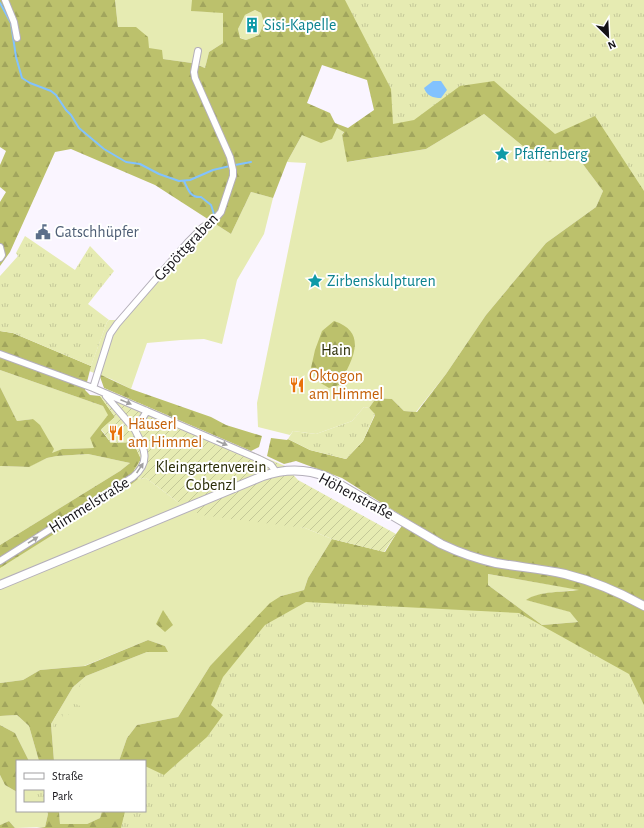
<svg xmlns="http://www.w3.org/2000/svg" width="644" height="828" font-family="'Alegreya Sans',sans-serif">
<style>
.grass{fill:#e6ebb2}
.forest{fill:url(#forest-firs);fill-rule:evenodd}
.park{fill:url(#park-tufts)}
.garden{fill:url(#garden-furrows)}
.water{fill:#82c2fe}
.lines{fill:none;stroke-linecap:round;stroke-linejoin:round}
.stream{stroke:#82c2fe;stroke-width:2}
.minor-casing{stroke:#b4afba;stroke-width:8}
.tertiary-casing{stroke:#b4afba;stroke-width:10}
.minor{stroke:#fff;stroke-width:6}
.tertiary{stroke:#fff;stroke-width:8}
.oneway{fill:#a1a0a2}
.labels{text-anchor:middle;dominant-baseline:central;stroke-width:4;stroke-linejoin:round;paint-order:stroke}
.culture-label{font-size:16px;fill:#0d838f;stroke:#fff;text-anchor:start}
.service-label{font-size:16px;fill:#4e5e75;stroke:#fff;text-anchor:start}
.street-label{font-size:16px;fill:#141217;stroke:#fff}
.park-label{font-size:16px;fill:#2a2c06;stroke:#fff}
.food-label{font-size:16px;fill:#c56008;stroke:#fff;text-anchor:start}
</style>
<defs>
<pattern id="forest-firs" width="22" height="20" patternUnits="userSpaceOnUse"><rect width="22" height="20" fill="#bcc16c"/><path d="M5 1l3.5 6h-7zM16 11l3.5 6h-7z" fill="#a1a55d"/></pattern>
<pattern id="park-tufts" width="24" height="20" patternUnits="userSpaceOnUse"><rect width="24" height="20" fill="#e6ebb2"/><path d="M3 7l-1-3M5 7V3M7 7l1-3M15 17l-1-3M17 17v-4M19 17l1-3" fill="none" stroke="#c4c898"/></pattern>
<pattern id="garden-furrows" width="10" height="10" patternUnits="userSpaceOnUse"><rect width="10" height="10" fill="#e6ebb2"/><path d="M-1 1l2-2M0 10L10 0M9 11l2-2" fill="none" stroke="#c4c898"/></pattern>
</defs>
<rect width="100%" height="100%" fill="#faf5ff"/>
<!-- grass -->
<path class="grass" d="M115,0H192V11L223,12V43L209,52L205,68L192,63L163,59L149,48L118,27Z
M255,10L261,13L264,23L259,35L246,40L239,37L238,29L245,15Z
M484,114L536,157L550,162L575,151L585,167L603,191L596,207L546,243L486,315L446,374L416,412L404,411L392,399L376,398L369,408L364,407L352,421L316,434L293,431L290,435L258,427L257,403L306,163L287,162L302,135L337,128L344,131L342,135L348,162L426,149Z
M251,192L273,198L264,234L237,280L222,344L204,339L181,340L147,343L131,389L111,379L89,371L107,322L109,320H117L197,227L208,219L231,234Z
M0,370L103,406L109,415L90,438L95,448L62,449L51,454L33,419L17,421L0,387Z
M88,454L130,463L120,471L0,545V466L28,467L47,458L57,456Z
M146,478L179,503L305,528L332,539L308,578L304,590L281,596L210,666L178,717L137,725L127,738L119,761H54L51,724L73,687L86,676L147,652L167,651L165,646L148,640L84,666L40,670L23,680L0,683V567L124,489L138,479Z
M488,574L582,590C569,591 536,592 527,600L571,612L578,622L542,625L488,585Z
M17,715L29,726L39,761H29L15,733L0,725V716Z
M0,775L5,785L17,792V811H47L48,814L45,827L15,828L9,821L0,825Z
M59,811H102L100,818L87,824H60Z"/>
<!-- forest -->
<path class="forest" d="M0,0H115L118,27H136L148,37L149,48L162,50L163,59L192,63L205,68L209,52L223,43V13L191,11L192,0H644V828H37L45,827L48,814L47,811H59L60,824H87L100,818L102,811H145V761H119L127,738L137,725L178,717L210,666L270,603L281,596L304,590L308,578L332,539L385,552L396,534L407,519L342,478L296,461L284,464L267,456L271,438L287,440L288,439L310,450L346,459L363,441L375,415L369,408L376,398L392,399L404,411L417,412L446,374L486,315L546,243L596,207L603,191L585,167L575,152L550,162L536,157L484,114L426,149L347,162L342,135L344,132L337,128L332,139L321,143L302,135L287,162L273,198L251,192L231,234L155,185L71,149L55,152L10,252L0,266V202L6,192L0,187V165L6,151L0,147ZM255,10L261,13L264,23L259,35L246,40L240,38L238,29L245,15ZM322,65L367,80L374,110L348,128L335,123L330,113L307,103ZM488,574L579,590C565,592 538,591 526,600L570,612L578,622L542,625L488,585Z
M334,321C370,333 351,362 339,385L329,388L319,382L311,368L315,350L322,331Z
M0,331L13,333L91,366L85,390L90,395L100,396L115,417L101,430L111,443L133,442L141,459L135,470L138,479L124,490L0,568V545L120,471L130,463L88,454L57,456L47,458L29,467L0,466V387L17,421L33,419L40,425L54,449L52,453L62,449L94,448L90,438L108,415L103,406L0,370Z
M99,374L131,389L211,417L226,425L262,436L259,447L251,451L104,388Z
M163,610L173,625L165,632L156,624Z
M148,640L165,646L168,652H147L86,676L73,687L51,724L54,761H39L29,726L17,715L0,716V683L23,680L40,670L85,666Z
M0,725L15,733L29,761H17V792L5,785L0,775Z
M9,821L15,828H0V825Z"/>
<!-- park -->
<path class="park" d="M345,0H644V191L595,116L555,134L494,81L460,86L414,120L393,124L391,89Z
M25,236L75,270L90,246L114,271L88,304L109,320L107,322L91,366L13,333L0,331V276L18,256L16,253Z
M364,407L369,408L375,414L363,441L346,459L310,450L288,439L293,431L316,434L352,421Z
M306,602L519,613L629,674L644,705V828H121L125,811H145V766L164,775L207,737L223,715L211,705L223,677L265,625Z
M82,681L90,686L86,693L78,689Z
M74,703L82,707L76,718L68,715Z
M59,711L63,713L60,729H53L54,719Z"/>
<!-- garden -->
<path class="garden" d="M104,388L285,466L298,480L396,534L384,552L332,539L305,528L201,515L179,503L146,478L138,479L134,470L141,459L133,442L111,443L101,429L115,417L100,396Z"/>
<!-- water -->
<path class="water" d="M433,81H441L447,90L441,98C433,98 427,96 424,88Z"/>
<g class="lines">
<!-- stream -->
<path class="stream" d="M0,3L11,23L16,57L22,78L30,83L51,91L56,95L66,110L71,115L79,128L104,149L126,162L140,164L159,174L179,181L190,180L213,170L230,166
M235,165L251,162
M184,181C188,189 190,198 201,197L211,205L214,214"/>
<!-- minor casing -->
<g class="minor-casing">
<path id="minor" d="M5,0L14,22L17,38
M0,247L2,255L0,258
M0,354L93,388L259,459L271,465L276,472
M93,388L110,334L117,324L188,242L203,227L214,220L221,212L233,176V170L230,157L195,78L194,72L198,51
M106,396L135,430
M0,561L133,477C151,462 145,449 135,430L147,411"/>
</g>
<!-- tertiary casing -->
<g class="tertiary-casing">
<path id="tertiary" d="M0,585L263,476C284,469 305,468 327,477L441,544C458,552 477,559 496,563C519,567 542,569 565,574C593,581 619,592 644,606"/>
</g>
<!-- minor -->
<use href="#minor" class="minor"/>
<!-- tertiary -->
<use href="#tertiary" class="tertiary"/>
</g>
<!-- one-way arrows -->
<defs><path id="oneway-solid" d="M-6-.8H1V-3.2L6.5 0L1 3.2V.8H-6Z"/></defs>
<g class="oneway">
<use href="#oneway-solid" transform="translate(126 402) rotate(22)"/>
<use href="#oneway-solid" transform="translate(222 443) rotate(23)"/>
<use href="#oneway-solid" transform="translate(140 468) rotate(-56)"/>
<use href="#oneway-solid" transform="translate(33 540) rotate(-32)"/>
</g>
<!-- icons -->
<defs>
<g id="building-bare" transform="scale(1.2)"><path d="M-4-6H4V6H1V3H-1V6H-4ZM-2.5-4.3h1.7v1.8h-1.7ZM.8-4.3h1.7v1.8H.8ZM-2.5-1h1.7V.8h-1.7ZM.8-1h1.7V.8H.8Z" fill="#0f9aa8" stroke="#fff" stroke-width="2.5" paint-order="stroke"/></g>
<g id="sight-bare" transform="scale(1.2)"><path d="M0-6L1.8-2.2L6-1.7L2.9 1.2L3.7 5.4L0 3.3L-3.7 5.4L-2.9 1.2L-6-1.7L-1.8-2.2Z" fill="#0f9aa8" stroke="#fff" stroke-width="2.5" paint-order="stroke"/></g>
<g id="civic-bare" transform="scale(1.2)"><path d="M-.6-6.5H3V-4.5H.6V-3L4-1V1h2V6H-6V1h2V-1L-.6-3ZM-1.2 2.5V6h2.4V2.5Z" fill="#5c6f8a" stroke="#fff" stroke-width="2.5" paint-order="stroke"/></g>
<g id="restaurant-bare" transform="scale(1.2)"><path d="M-5-6h1v4h1v-4h1v4h1v-4h1v5L-1.5 .5V6h-2V.5L-5-1ZM5-6V6H3V1.5H1.5Q1.5-4 5-6Z" fill="#e8710a" stroke="#fff" stroke-width="2.5" paint-order="stroke"/></g>
</defs>
<g fill-rule="evenodd">
<use href="#building-bare" x="252" y="25"/>
<use href="#sight-bare" x="502" y="154"/>
<use href="#civic-bare" x="43" y="232"/>
<use href="#sight-bare" x="315" y="281"/>
<use href="#restaurant-bare" x="297" y="385"/>
<use href="#restaurant-bare" x="116" y="433"/>
</g>
<g class="labels">
<!-- culture labels -->
<g class="culture-label">
<text x="264" y="25">Sisi-Kapelle</text>
<text x="514" y="154">Pfaffenberg</text>
<text x="327" y="281">Zirbenskulpturen</text>
</g>
<!-- service labels -->
<g class="service-label">
<text x="55" y="232">Gatschhüpfer</text>
</g>
<!-- street labels -->
<g class="street-label">
<text transform="translate(186 247) rotate(-47)">Gspöttgraben</text>
<text transform="translate(356 496) rotate(28)">Höhenstraße</text>
<text transform="translate(89 505) rotate(-32)">Himmelstraße</text>
</g>
<!-- park labels -->
<g class="park-label">
<text x="336" y="350">Hain</text>
<text x="211" y="467">Kleingartenverein<tspan x="211" dy="18">Cobenzl</tspan></text>
</g>
<!-- food labels -->
<g class="food-label">
<text x="309" y="376">Oktogon<tspan x="309" dy="18">am Himmel</tspan></text>
<text x="128" y="424">Häuserl<tspan x="128" dy="18">am Himmel</tspan></text>
</g>
</g>
<!-- legend -->
<rect x="16" y="760" width="130" height="52" fill="#ffffff" stroke="#a1a0a2"/>
<rect x="24" y="773" width="20" height="6" fill="#ffffff" stroke="#a1a0a2"/>
<text x="52" y="780" font-size="12" fill="#141217">Straße</text>
<rect x="24" y="790" width="20" height="12" fill="url(#park-tufts)" stroke="#a1a0a2"/>
<text x="52" y="800" font-size="12" fill="#141217">Park</text>
<!-- north arrow -->
<g transform="translate(608 36) rotate(156)" stroke="#ffffff" stroke-width="3" paint-order="stroke">
<path d="M0-3L7 15L0 10L-7 15Z" fill="#141217"/>
<text y="-6" font-size="11" font-weight="bold" text-anchor="middle" fill="#141217">N</text>
</g>
</svg>
